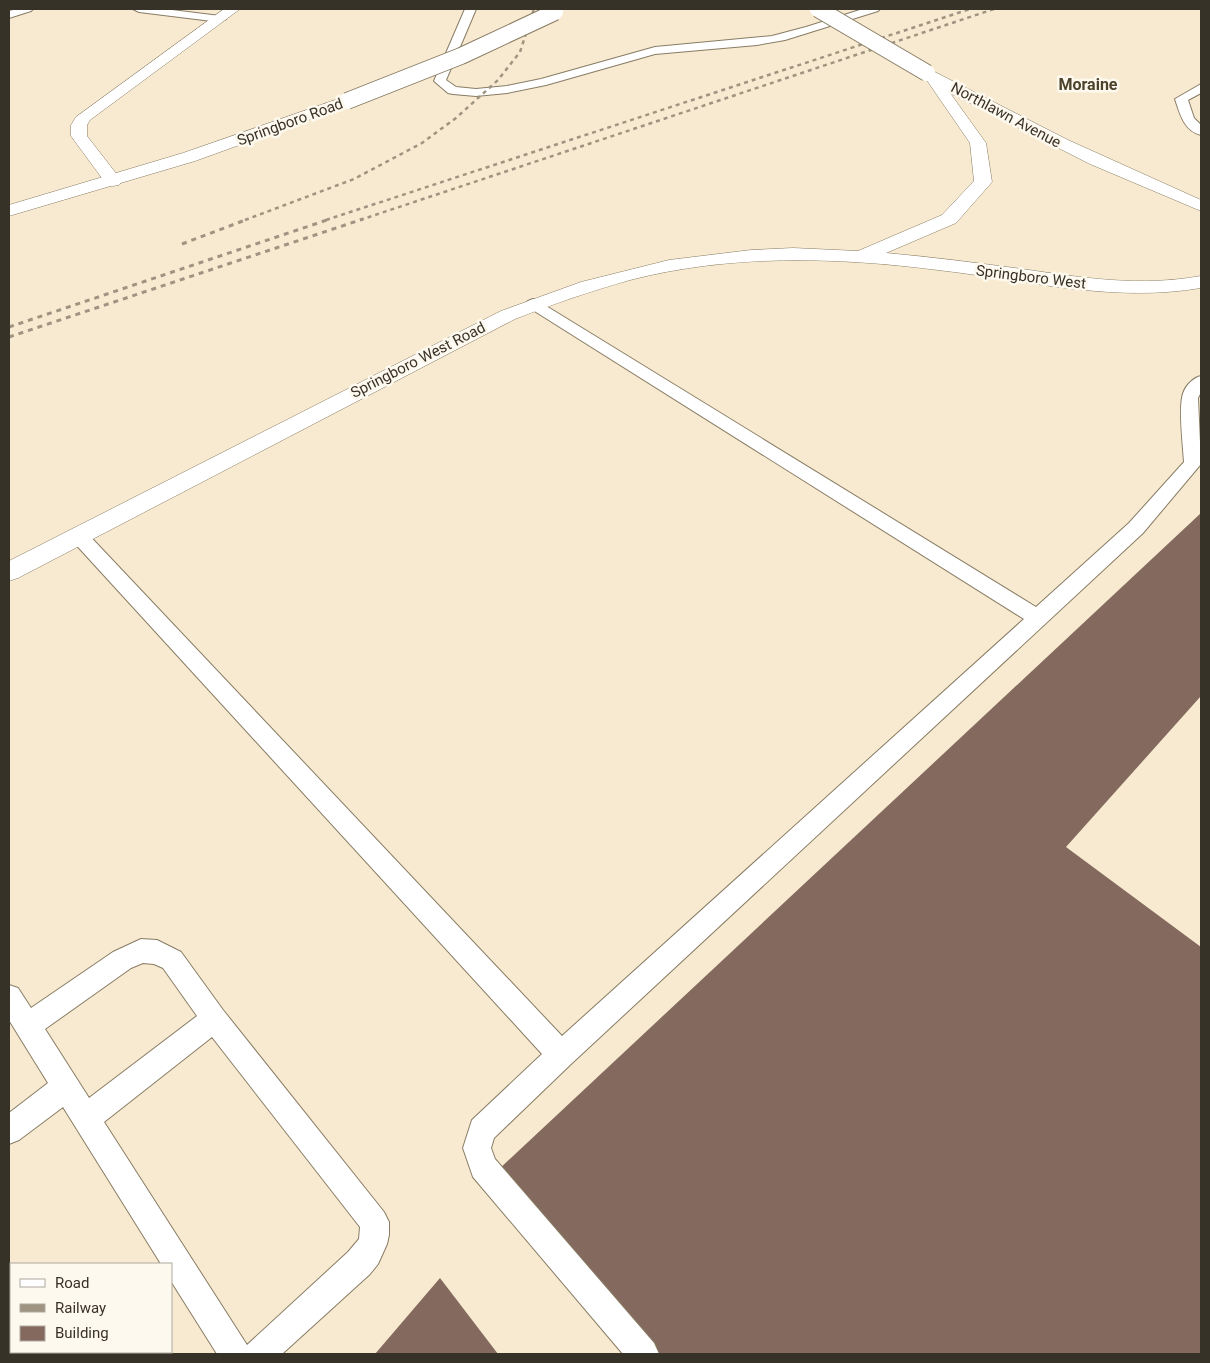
<svg xmlns="http://www.w3.org/2000/svg" width="1210" height="1363" font-family="Roboto,sans-serif">
<style>
.building{fill:#846a5e}
.lines{fill:none;stroke-linecap:round;stroke-linejoin:round}
.service-casing{stroke:#887c64;stroke-width:2}
.minor-casing{stroke:#887c64;stroke-width:1}
.tertiary-casing{stroke:#887c64;stroke-width:1}
.secondary-casing{stroke:#887c64;stroke-width:1}
.service{fill:#fff;fill-rule:evenodd}
.minor{fill:#fff;fill-rule:evenodd}
.tertiary{fill:#fff;fill-rule:evenodd}
.secondary{fill:#fff;fill-rule:evenodd}
.rail-far1{stroke:#9e9481;stroke-width:2.5;stroke-dasharray:4 4;stroke-linecap:butt}
.rail{stroke:#9e9481;stroke-width:3;stroke-dasharray:5 5;stroke-linecap:butt}
.tertiary-bridge-casing{stroke:#887c64;stroke-width:18;stroke-linecap:butt}
.secondary-bridge-casing{stroke:#887c64;stroke-width:18;stroke-linecap:butt}
.tertiary-bridge{stroke:#fff;stroke-width:16}
.secondary-bridge{stroke:#fff;stroke-width:16}
.labels{text-anchor:middle;dominant-baseline:central;stroke-width:5;stroke-linejoin:round;paint-order:stroke}
.far-street-label{font-size:15px;fill:#373228;stroke:#fef9ee}
.far-quarter-label{font-size:16px;font-weight:bold;fill:#4d422c;stroke:#fef9ee}
</style>
<rect width="100%" height="100%" fill="#f8ead0"/>
<!-- building -->
<path class="building" d="M1201,513V696L1066,847L1201,947V1354H653L497,1171Z
M440,1278L498,1354H375Z"/>
<g class="lines">
<!-- service casing -->
<g class="service-casing">
<path id="service" d="M17,9H33L31,11L9,18V11Z
M133,9H164L220,16L226,19L220,22L139,12Z
M465,9H476L446,80L456,87L476,89L507,86L541,79L655,47L772,36L806,27L863,9H880L878,11L785,40L757,45L655,54L546,85L507,93L476,96L453,94L448,93L434,81Z
M1201,84V93L1188,100L1194,118L1201,125V135C1184,131 1180,114 1175,99Z
M533,299L538,301L1036,607L1129,523L1184,462C1183,446 1179,413 1182,398C1183,388 1192,378 1201,376V392L1198,398L1201,464L1143,533L571,1064L494,1138L491,1148L495,1159L654,1343L659,1354H623L473,1177L463,1148L472,1120L542,1054L68,536L71,531L78,529L85,531L562,1036L1024,619L528,307L525,304L528,301Z
M141,939L157,940L181,952L223,1010L384,1212L389,1222V1235L387,1244L378,1264L370,1274L282,1354H217L171,1281V1264H161L63,1107L19,1140L9,1144V1113L48,1083L9,1020V985L18,988L31,1008L113,952ZM143,963L154,964L163,968L197,1016L89,1098L45,1029L131,968ZM212,1037L360,1227L359,1239L348,1252L247,1345L104,1122Z
M61,1352H95L94,1354H60Z"/>
</g>
<!-- minor casing -->
<g class="minor-casing">
<path id="minor" d="M224,9H240L90,120L87,125V136L122,181L119,185L113,186L107,185L71,136V125L76,117Z"/>
</g>
<!-- tertiary casing -->
<g class="tertiary-casing">
<path id="tertiary" d="M927,68L1068,140L1201,200V211L1090,164L950,93L986,143L992,182L956,223L886,253C932,257 977,263 1022,269C1084,278 1139,287 1201,276V288C1113,303 1025,280 938,270C836,257 731,254 630,280C591,291 553,304 515,319L18,578L9,581V561L501,311L581,282L669,260L751,250L793,248L858,251L942,215L974,181L970,143L926,79L919,73L921,70Z"/>
</g>
<!-- secondary casing -->
<g class="secondary-casing">
<path id="secondary" d="M347,96L353,98L355,101L353,104L195,161L9,216V205L183,153Z"/>
</g>
<!-- service -->
<use href="#service" class="service"/>
<!-- minor -->
<use href="#minor" class="minor"/>
<!-- tertiary -->
<use href="#tertiary" class="tertiary"/>
<!-- secondary -->
<use href="#secondary" class="secondary"/>
<!-- rail-far1 -->
<path class="rail-far1" d="M245,220L354,179L422,143L456,118L498,80L520,52L534,9
M326,220L970,9
M360,220L994,9"/>
<!-- rail -->
<path class="rail" d="M182,244L248,219
M9,327L330,219
M9,337L363,219"/>
<!-- tertiary-bridge casing -->
<g class="tertiary-bridge-casing">
<path id="tertiary-bridge" d="M818,9L927,73"/>
</g>
<!-- secondary-bridge casing -->
<g class="secondary-bridge-casing">
<path id="secondary-bridge" d="M347,101L461,56L555,12"/>
</g>
<!-- tertiary-bridge -->
<use href="#tertiary-bridge" class="tertiary-bridge"/>
<!-- secondary-bridge -->
<use href="#secondary-bridge" class="secondary-bridge"/>
</g>
<g class="labels">
<!-- far-street labels -->
<g class="far-street-label">
<text transform="translate(1006 115) rotate(28)">Northlawn Avenue</text>
<text transform="translate(290 122) rotate(-20)">Springboro Road</text>
<text transform="translate(1031 277) rotate(7)">Springboro West</text>
<text transform="translate(418 360) rotate(-27)">Springboro West Road</text>
</g>
<!-- far-quarter labels -->
<g class="far-quarter-label">
<text x="1088" y="84">Moraine</text>
</g>
</g>
<!-- border -->
<rect width="1210" height="1363" fill="none" stroke="#373228" stroke-width="20"/>
<!-- legend -->
<rect x="10" y="1263" width="162" height="90" fill="#fef9ee" stroke="#aea99f"/>
<rect x="20" y="1279" width="25" height="8" fill="#ffffff" stroke="#aea99f"/>
<text x="55" y="1288" font-size="15" fill="#373228">Road</text>
<rect x="20" y="1304" width="25" height="8" fill="#9e9481" stroke="#aea99f"/>
<text x="55" y="1313" font-size="15" fill="#373228">Railway</text>
<rect x="20" y="1326" width="25" height="15" fill="#846a5e" stroke="#aea99f"/>
<text x="55" y="1338" font-size="15" fill="#373228">Building</text>
</svg>
